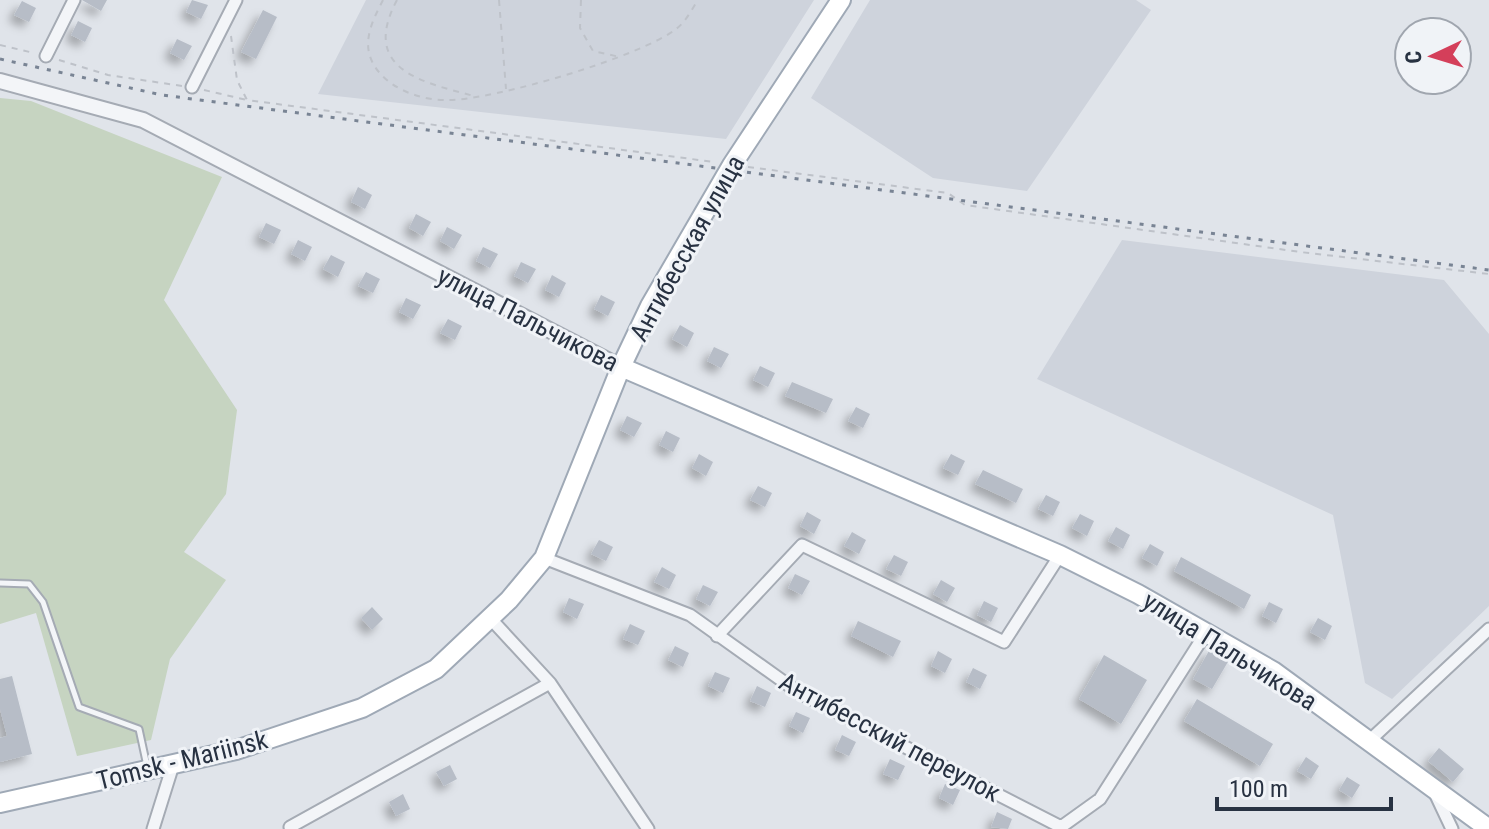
<svg xmlns="http://www.w3.org/2000/svg" width="1489" height="829" font-family="'Roboto Condensed',sans-serif">
<style>
.built{fill:#ced3dc}
.green{fill:#c6d4c1}
.building{fill:#b7bdc7;filter:url(#shadow)}
.lines{fill:none;stroke-linecap:round;stroke-linejoin:round}
.service-casing{stroke:#a5abb4;stroke-width:9}
.minor-casing{stroke:#a5abb4;stroke-width:15}
.tertiary-casing{stroke:#a5abb4;stroke-width:18}
.primary-casing{stroke:#9fa9b6;stroke-width:22}
.path{stroke:#bec2c9;stroke-width:2;stroke-dasharray:6 6;stroke-linecap:butt}
.service{stroke:#f3f5f8;stroke-width:5}
.minor{stroke:#f3f5f8;stroke-width:11}
.tertiary{stroke:#f3f5f8;stroke-width:14}
.primary{stroke:#fff;stroke-width:18}
.rail{stroke:#798494;stroke-width:3;stroke-dasharray:4 8;stroke-linecap:butt}
.labels{text-anchor:middle;dominant-baseline:central;stroke-width:6;stroke-linejoin:round;paint-order:stroke}
.street-label{font-size:26px;fill:#283242;stroke:#f0f3f7}
</style>
<defs>
<filter id="shadow"><feDropShadow dx="-6" dy="6" stdDeviation="4" flood-color="#0004"/></filter>
</defs>
<rect width="100%" height="100%" fill="#e0e4ea"/>
<!-- built -->
<path class="built" d="M366,0H814L726,139L318,94Z
M870,0H1136L1151,10L1027,191L933,178L811,98Z
M1122,240L1444,280L1489,334V606L1392,699L1365,683L1333,515L1037,379Z"/>
<!-- green -->
<path class="green" d="M0,98L31,101L222,177L164,300L237,410L226,494L184,552L226,580L170,659L151,740L77,756L36,613L0,624Z"/>
<!-- building -->
<path class="building" d="M82,0H107L101,11Z
M192,0L208,5L201,19L186,12Z
M22,1L36,8L29,22L14,15Z
M263,10L277,17L256,59L241,52Z
M78,21L92,28L85,42L71,35Z
M177,39L192,46L184,60L170,53Z
M358,187L372,195L365,209L351,202Z
M416,214L431,222L423,236L409,228Z
M266,223L281,230L274,244L259,237Z
M447,227L462,235L454,249L440,241Z
M298,240L312,247L305,261L291,254Z
M483,247L498,254L490,268L476,261Z
M331,255L345,262L338,277L323,269Z
M521,262L536,269L528,283L514,276Z
M366,272L380,279L373,293L358,286Z
M552,275L566,283L559,297L545,290Z
M601,295L615,302L608,316L594,309Z
M406,298L421,305L413,319L399,312Z
M448,319L462,326L455,340L440,333Z
M680,325L694,333L687,347L672,339Z
M714,347L729,354L721,368L707,361Z
M760,366L775,373L768,387L753,380Z
M792,382L833,399L826,413L785,396Z
M856,407L870,414L863,428L848,421Z
M627,416L642,423L634,437L620,430Z
M666,431L680,438L673,452L659,445Z
M699,454L713,462L706,476L692,468Z
M951,454L965,461L958,475L943,468Z
M983,470L1023,489L1016,503L975,484Z
M758,486L772,493L765,507L750,500Z
M1046,495L1060,502L1053,516L1038,509Z
M807,512L821,520L814,534L800,526Z
M1080,514L1094,521L1087,536L1072,528Z
M1116,527L1130,535L1123,549L1108,541Z
M852,532L866,540L859,554L844,546Z
M599,540L613,547L606,561L591,554Z
M1150,544L1164,552L1157,566L1142,558Z
M894,555L908,562L901,576L886,569Z
M1181,557L1251,595L1244,609L1174,571Z
M662,567L676,575L669,589L654,582Z
M795,574L810,581L802,595L788,588Z
M941,580L955,588L947,602L933,594Z
M703,585L718,592L710,606L696,599Z
M569,598L584,604L577,619L563,612Z
M984,601L998,608L991,622L977,615Z
M1269,602L1283,609L1276,623L1262,616Z
M372,607L383,619L372,630L361,618Z
M1318,618L1332,626L1325,640L1310,632Z
M858,621L901,641L893,657L851,636Z
M630,624L645,631L638,645L623,639Z
M675,646L689,653L683,667L668,660Z
M1210,649L1229,660L1212,689L1193,679Z
M938,651L952,659L945,673L931,666Z
M1104,655L1147,680L1121,724L1079,699Z
M973,668L987,675L980,689L966,682Z
M715,672L730,678L723,693L708,686Z
M12,676L32,754L0,762V738L7,736L0,709V679Z
M757,686L771,693L765,707L750,701Z
M1197,699L1273,744L1260,766L1184,721Z
M796,712L810,718L803,733L789,726Z
M842,735L856,742L849,756L835,750Z
M1439,748L1464,769L1453,782L1428,761Z
M1306,757L1319,766L1311,779L1297,771Z
M890,759L905,766L898,780L883,774Z
M450,765L457,779L444,786L436,772Z
M1347,777L1360,785L1352,798L1339,790Z
M945,784L960,790L953,805L939,798Z
M403,794L410,809L396,816L389,802Z
M997,812L1012,819L1008,829L991,827Z"/>
<g class="lines">
<!-- service casing -->
<g class="service-casing">
<path id="service" d="M0,583L29,584L43,602L79,707L139,729L147,766"/>
</g>
<!-- minor casing -->
<g class="minor-casing">
<path id="minor" d="M46,56L74,0
M192,87L236,0
M544,558L690,615L798,692L1061,827L1100,799L1207,631
M490,618L550,683L648,829
M717,636L802,545L1004,642L1060,555
M1369,741L1489,629
M1434,791L1452,829
M290,827L550,683
M153,829L173,765"/>
</g>
<!-- tertiary casing -->
<g class="tertiary-casing">
<path id="tertiary" d="M0,81L143,120L621,367"/>
</g>
<!-- primary casing -->
<g class="primary-casing">
<path id="primary" d="M621,367L1060,555L1138,594L1273,671L1489,829
M0,803L236,750L362,708L436,669L509,600L544,558L621,367L650,306L732,165L841,0"/>
</g>
<!-- path -->
<path class="path" d="M383,0C375,16 365,34 369,53C377,85 418,101 448,100C494,100 640,57 676,29C685,23 692,9 698,0
M397,0C360,69 421,82 474,96
M499,0L506,89
M581,0L580,28L593,51L620,57
M231,36L237,80L247,100L714,162
M0,45L34,53
M59,60L108,75L182,86
M204,90L247,100
M748,167L948,193L965,205L1300,252L1489,274"/>
<!-- service -->
<use href="#service" class="service"/>
<!-- minor -->
<use href="#minor" class="minor"/>
<!-- tertiary -->
<use href="#tertiary" class="tertiary"/>
<!-- primary -->
<use href="#primary" class="primary"/>
<!-- rail -->
<path class="rail" d="M0,59L162,95L1489,270"/>
</g>
<g class="labels">
<!-- street labels -->
<g class="street-label">
<text transform="translate(687 248) rotate(-61)">Антибесская улица</text>
<text transform="translate(528 319) rotate(27)">улица Пальчикова</text>
<text transform="translate(1230 651) rotate(32)">улица Пальчикова</text>
<text transform="translate(890 737) rotate(28)">Антибесский переулок</text>
<text transform="translate(182 760) rotate(-14)">Tomsk - Mariinsk</text>
</g>
</g>
<!-- north arrow -->
<g transform="translate(1433 56) rotate(266)"><circle r="38" fill="#f0f3f7" stroke="#a0a6af" stroke-width="2"/>
<path d="M0-6L14 30L0 20L-14 30Z" fill="#d43f5a"/>
<text y="-12" font-size="22" font-weight="bold" text-anchor="middle" fill="#283242">С</text>
</g>
<!-- scale -->
<path d="M1217 797v12h174v-12" fill="none" stroke="#283242" stroke-width="4"/>
<text x="1229" y="797" font-size="24" fill="#283242" stroke="#f0f3f7" stroke-width="6" paint-order="stroke">100 m</text>
</svg>
